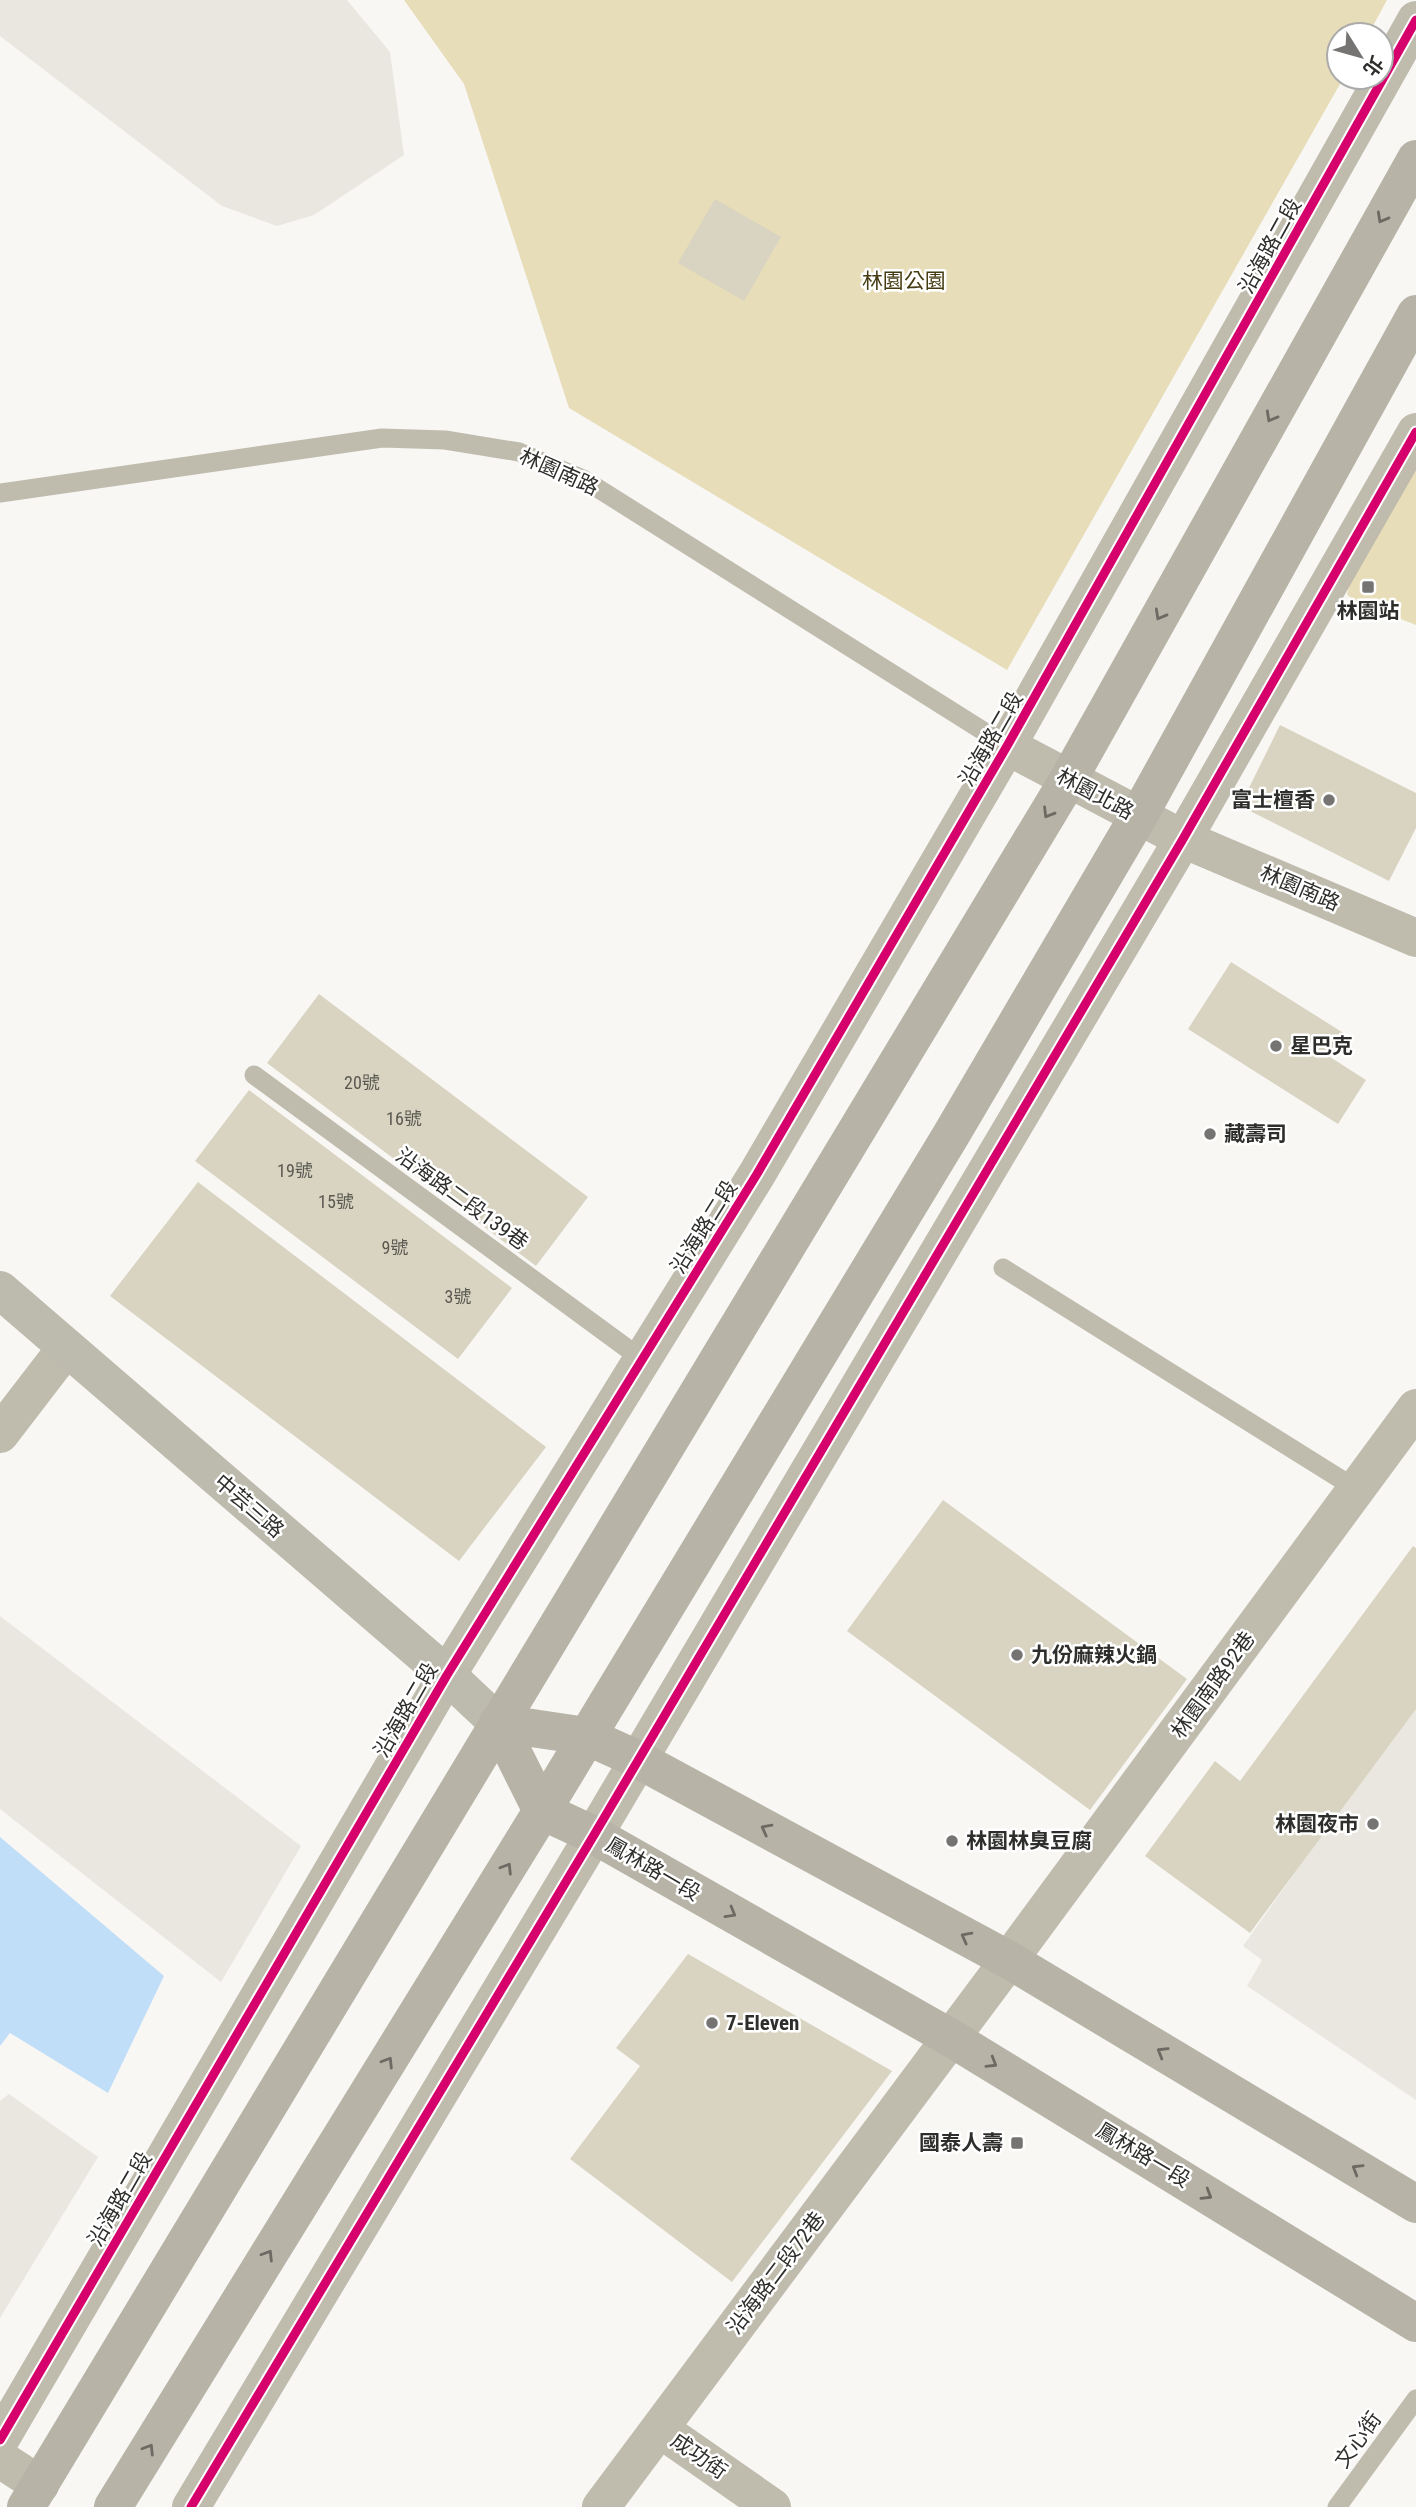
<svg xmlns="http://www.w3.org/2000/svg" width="1416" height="2507" font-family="'Roboto Condensed','Noto Sans TC',sans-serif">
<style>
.built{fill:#eae7e0}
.green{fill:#e8ddb9}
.water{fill:#c1def8}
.building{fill:#d9d4c1}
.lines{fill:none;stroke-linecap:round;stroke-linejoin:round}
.lane{stroke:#bfbbad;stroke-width:19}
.street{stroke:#bfbbad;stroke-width:38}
.secondary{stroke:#bdbbad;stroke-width:38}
.primary{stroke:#b7b4a7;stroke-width:38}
.cycleway-casing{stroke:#fff;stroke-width:13}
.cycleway{stroke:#d6006c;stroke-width:9}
.oneway{stroke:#6c6a63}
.poi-dot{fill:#757472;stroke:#fff;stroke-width:2.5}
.labels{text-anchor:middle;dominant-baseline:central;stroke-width:5;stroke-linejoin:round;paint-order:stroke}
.number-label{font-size:18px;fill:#595851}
.street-label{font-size:21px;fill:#2e2e2c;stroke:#fff}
.park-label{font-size:21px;fill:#463c14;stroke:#fff}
.poi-label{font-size:21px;font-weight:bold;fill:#2e2e2c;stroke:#fff;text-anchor:start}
</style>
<rect width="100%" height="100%" fill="#f8f7f4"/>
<!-- built -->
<path class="built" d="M0,0H347L390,52L404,155L314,215L277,226L222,206L0,36Z
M0,1616L301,1846L221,1982L0,1809Z
M1416,1701V2100L1247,1986L1262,1960L1243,1946Z
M9,2094L98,2157L0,2318V2101Z"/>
<!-- green -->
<path class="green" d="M404,0H1387L1368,35H1339V77H1344L1007,670L569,408L464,84Z
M1416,466V625L1354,601L1347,594L1350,583Z"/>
<!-- water -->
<path class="water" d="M0,1837L164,1976L108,2093L10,2033L0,2046Z"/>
<!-- building -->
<path class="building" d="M715,199L781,237L744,301L678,263Z
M1280,725L1416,793V828L1389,881L1240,806Z
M1231,962L1345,1034L1330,1057L1366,1080L1338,1124L1188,1029Z
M319,994L588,1197L536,1266L267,1063Z
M249,1090L512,1288L458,1359L195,1161Z
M198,1182L546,1447L459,1561L110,1296Z
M943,1500L1187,1679L1090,1810L847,1631Z
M1413,1546L1416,1548V1709L1250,1933L1145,1856L1215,1761L1240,1781Z
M688,1954L892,2071L732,2282L570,2159L640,2066L616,2048Z"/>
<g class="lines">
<!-- lane -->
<path class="lane" d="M0,493L382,438L445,440L519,452L583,479L1007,746
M254,1075L643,1360
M1003,1268L1358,1490
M1337,2507L1416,2399"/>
<!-- street -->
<path class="street" d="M1007,746L1183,839L1416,938
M0,1434L66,1348
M660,2429L772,2507
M0,2440L447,1675L757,1174L1007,746L1416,20
M0,2459L40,2485
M191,2507L594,1835L1183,839L1416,432
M601,2507L1009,1960L1416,1408"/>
<!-- secondary -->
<path class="secondary" d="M0,1290L447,1675L498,1723"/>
<!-- primary -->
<path class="primary" d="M498,1723L542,1811L594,1835L951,2038L1416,2323
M498,1723L586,1736L637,1759L1009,1960L1416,2204
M26,2507L1068,780L1416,159
M113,2507L542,1811L951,1135L1138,817L1416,314"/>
<!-- cycleway casing -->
<g class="cycleway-casing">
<path id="cycleway" d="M0,2440L447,1675L757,1174L1007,746L1416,20
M191,2507L594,1835L1183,839L1416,432"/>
</g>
<!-- cycleway -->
<use href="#cycleway" class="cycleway"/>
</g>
<!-- one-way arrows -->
<defs><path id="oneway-chevron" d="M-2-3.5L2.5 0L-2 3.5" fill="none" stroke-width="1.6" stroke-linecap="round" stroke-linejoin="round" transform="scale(1.75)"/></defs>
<g class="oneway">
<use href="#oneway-chevron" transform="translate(1382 218) rotate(119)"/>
<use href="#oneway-chevron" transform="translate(1271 417) rotate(119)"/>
<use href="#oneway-chevron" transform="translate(1160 615) rotate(119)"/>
<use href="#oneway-chevron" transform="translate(1048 813) rotate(121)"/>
<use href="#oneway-chevron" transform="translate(766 1829) rotate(-152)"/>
<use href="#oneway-chevron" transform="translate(507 1868) rotate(-58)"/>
<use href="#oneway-chevron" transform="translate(731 1913) rotate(30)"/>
<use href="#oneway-chevron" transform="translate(966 1937) rotate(-152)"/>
<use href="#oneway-chevron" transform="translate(1162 2052) rotate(-149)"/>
<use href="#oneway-chevron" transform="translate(388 2062) rotate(-58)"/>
<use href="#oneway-chevron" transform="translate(992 2063) rotate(31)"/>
<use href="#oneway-chevron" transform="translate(1357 2169) rotate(-149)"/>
<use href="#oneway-chevron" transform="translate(1207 2195) rotate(31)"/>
<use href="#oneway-chevron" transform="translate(268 2255) rotate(-58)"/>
<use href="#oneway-chevron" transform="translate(149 2449) rotate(-58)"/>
</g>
<!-- markers -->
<g class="poi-dot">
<rect x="1361" y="580" width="14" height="14" rx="3.5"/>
<circle cx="1329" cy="800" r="7"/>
<circle cx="1276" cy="1046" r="7"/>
<circle cx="1210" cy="1134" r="7"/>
<circle cx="1017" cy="1655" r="7"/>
<circle cx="1373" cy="1824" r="7"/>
<circle cx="952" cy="1841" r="7"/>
<circle cx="712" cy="2023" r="7"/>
<rect x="1010" y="2136" width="14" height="14" rx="3.5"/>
</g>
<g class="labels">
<!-- number labels -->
<g class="number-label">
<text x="362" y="1082">20號</text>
<text x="404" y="1118">16號</text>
<text x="295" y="1170">19號</text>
<text x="336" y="1201">15號</text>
<text x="395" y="1247">9號</text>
<text x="458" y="1296">3號</text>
</g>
<!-- street labels -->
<g class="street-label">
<text transform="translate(1270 246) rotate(-61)">沿海路二段</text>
<text transform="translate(559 472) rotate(24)">林園南路</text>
<text transform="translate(991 739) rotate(-60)">沿海路二段</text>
<text transform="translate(1095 794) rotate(28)">林園北路</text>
<text transform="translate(1300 888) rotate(23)">林園南路</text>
<text transform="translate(462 1199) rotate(36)">沿海路二段139巷</text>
<text transform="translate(704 1227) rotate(-58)">沿海路二段</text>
<text transform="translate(249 1506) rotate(41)">中芸三路</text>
<text transform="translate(1213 1685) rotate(-54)">林園南路92巷</text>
<text transform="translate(406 1710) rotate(-60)">沿海路二段</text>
<text transform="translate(653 1869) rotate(30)">鳳林路一段</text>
<text transform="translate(1143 2155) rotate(31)">鳳林路一段</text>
<text transform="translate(120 2199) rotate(-60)">沿海路二段</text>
<text transform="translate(776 2273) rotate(-53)">沿海路二段72巷</text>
<text transform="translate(1358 2440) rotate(-54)">文心街</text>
<text transform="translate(699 2456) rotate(35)">成功街</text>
</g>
<!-- park labels -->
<g class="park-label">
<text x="904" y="281">林園公園</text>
</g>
<!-- poi labels -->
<g class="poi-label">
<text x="1368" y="611" text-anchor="middle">林園站</text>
<text x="1315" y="800" text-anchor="end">富士檀香</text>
<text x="1290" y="1046">星巴克</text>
<text x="1224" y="1134">藏壽司</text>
<text x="1031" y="1655">九份麻辣火鍋</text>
<text x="1359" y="1824" text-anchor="end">林園夜市</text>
<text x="966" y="1841">林園林臭豆腐</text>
<text x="726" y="2023">7-Eleven</text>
<text x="1003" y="2143" text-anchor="end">國泰人壽</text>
</g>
</g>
<!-- north arrow -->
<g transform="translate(1360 56) rotate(127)"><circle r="33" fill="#ffffff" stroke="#ababab" stroke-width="2"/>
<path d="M0-5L12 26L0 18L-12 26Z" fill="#757472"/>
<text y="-10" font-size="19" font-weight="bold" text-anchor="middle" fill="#2e2e2c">北</text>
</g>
</svg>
